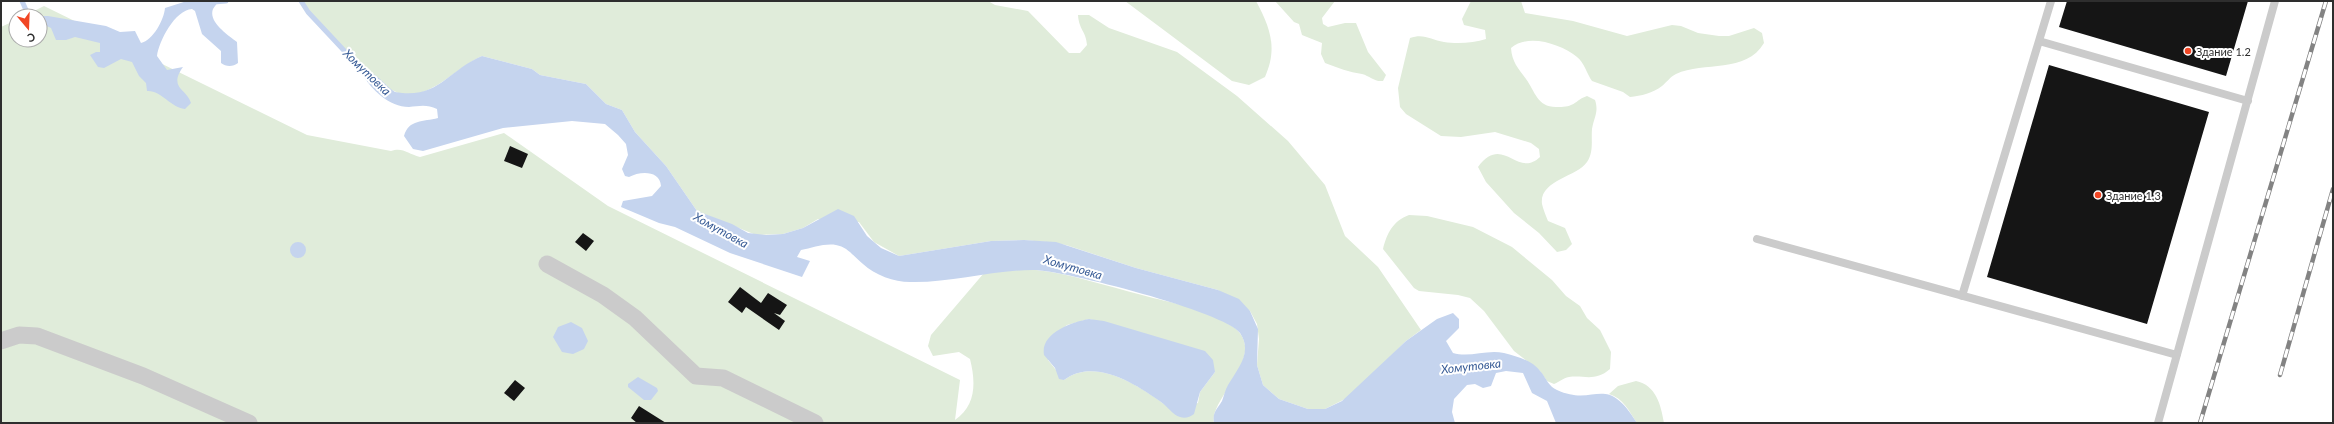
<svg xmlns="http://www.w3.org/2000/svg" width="2334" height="424" font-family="Lato,sans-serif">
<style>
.green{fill:#e0ecda;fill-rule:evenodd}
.water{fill:#c5d4ee}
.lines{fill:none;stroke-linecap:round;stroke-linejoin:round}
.stream{stroke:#c5d4ee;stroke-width:5}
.building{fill:#151515}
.service{stroke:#cbcbcb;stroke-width:8}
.minor{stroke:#cbcbcb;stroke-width:17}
.rail-casing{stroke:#838383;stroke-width:4.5}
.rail{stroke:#fff;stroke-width:3;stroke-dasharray:9;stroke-linecap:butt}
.poi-dot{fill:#f14624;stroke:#fff;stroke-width:1.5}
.labels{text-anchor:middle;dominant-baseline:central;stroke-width:4;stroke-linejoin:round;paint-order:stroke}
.poi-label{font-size:11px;fill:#2e2e2e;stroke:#fff;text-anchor:start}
.water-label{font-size:12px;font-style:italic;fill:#365a95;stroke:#fff}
</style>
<rect width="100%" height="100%" fill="#fff"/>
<!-- green -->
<path class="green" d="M301,1H988L995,5L1028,11L1069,53H1080L1087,45C1086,31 1079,30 1078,15H1089L1109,28L1177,52L1237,96L1288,141L1325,185L1345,236L1378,267L1421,330L1406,341L1349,397L1325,409H1308L1279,399L1263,385L1257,365L1259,339L1257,324L1250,311L1218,290L1136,268L1066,245L1046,242L1024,240L991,241L899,256L874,242L859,222L818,219L803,228L783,234L756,235L697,211L666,166L635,132L622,110L606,104L586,84L540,75L532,69L482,56C456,67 424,107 394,91C384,87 375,77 367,71L362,70L308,12Z
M1125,1H1256C1270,27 1278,48 1265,77L1249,85L1232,81Z
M1275,1H1335L1322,18L1323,24L1328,27L1345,23H1356L1368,52L1386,75L1383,81C1374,82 1370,76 1362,74C1349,72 1338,68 1325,63L1321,54L1322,43L1302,35L1299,24L1294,22Z
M1471,1H1521L1525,13L1573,21L1627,36L1672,25L1681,26L1698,33L1719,36H1729L1754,28L1762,33L1764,43C1746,74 1704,61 1676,74C1670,77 1667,82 1662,86C1653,93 1641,96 1630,97L1623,92L1592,81C1587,74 1584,62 1577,57C1561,44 1528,33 1511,48C1512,62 1518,68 1526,79C1535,91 1537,107 1556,107C1560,107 1567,107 1571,105C1578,102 1578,99 1587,96L1595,100C1599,112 1594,117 1592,129C1591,140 1594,152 1587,162C1577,177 1539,180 1542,204C1543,209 1546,216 1548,221L1565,228L1572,244L1566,250L1557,252L1539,233L1514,213L1486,182L1478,167C1503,133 1517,179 1540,157L1539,149L1531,143L1495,132L1461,137L1441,136L1406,114L1400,107L1398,88L1410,38C1424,33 1431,40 1444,42C1457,44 1474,43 1486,39L1485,30L1464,25L1462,19Z
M44,6L307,135L391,151C403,147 408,154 420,157L504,133L608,206L960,380L955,420C976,405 976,383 970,359L959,352L933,356L928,346L931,335L984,273C1000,271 1019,269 1036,270C1072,274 1106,286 1142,295C1171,303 1205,308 1230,325C1236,328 1242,334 1244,341C1253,367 1209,403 1214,423H1V27L16,20V40H40V16H24ZM1089,319L1121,327L1215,372L1200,392L1198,403L1171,409C1144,389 1097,355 1064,380L1048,360V340L1067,325Z
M1409,215L1427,216L1473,227L1512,247L1552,280L1566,296L1580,306L1587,318L1600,330L1611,352L1610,369C1595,382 1585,375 1569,377C1563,378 1559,382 1554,384L1547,381L1540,371L1514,351L1484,311L1470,298L1458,295L1419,291L1414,288L1383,249C1387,233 1393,221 1409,215Z
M1636,381C1656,385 1661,405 1664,423H1637C1629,411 1623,398 1609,394L1618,386Z"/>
<!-- water -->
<path class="water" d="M187,1H219C217,3 215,6 213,9C208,22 228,35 237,42L238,63C233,67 226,67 221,63V51L202,34L195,11L192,9C175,10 159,41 157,56L167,70L183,67C168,88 187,89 191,103L185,109C170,107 161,90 147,91L146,83L139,76L132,62L121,59L104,68L98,67L90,55L96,52H100V43L75,37L66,40H56L51,28L40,23V16H35H48L106,26L120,32L135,31L141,43C153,40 164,20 165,8Z
M482,56L532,69L540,75L586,84L606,104L622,110L635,132L666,166L697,211L732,224L748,233L766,235L783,234L803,228L838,209L854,216L867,236L881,248L899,256L991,241L1024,240L1056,242L1136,268L1218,290L1239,299L1250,311L1258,329L1257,365L1263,385L1279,399L1308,409H1325L1342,401L1406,341L1437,319L1453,313L1459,319V328L1446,341L1453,353C1470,358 1487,349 1504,353C1518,357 1532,360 1541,372C1546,378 1549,387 1557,390C1596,408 1605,371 1637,423H1556L1547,401L1532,393L1523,373L1506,371L1496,373L1491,386L1483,388L1475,384L1467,385L1454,399L1452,412L1455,423H1214C1212,413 1217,409 1222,401C1224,396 1225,390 1228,385C1238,368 1253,352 1240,333C1225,312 1063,270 1033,270C992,270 951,283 910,282C894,282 875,275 863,264C854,257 848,247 836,245C825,243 812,248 801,250L797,257L810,261L802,277L730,253L675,227L659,223L621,207L623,201L652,196L661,186C660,170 640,171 629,177L625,176L622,169L628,155L626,144L618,135L605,124L572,121L503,128L423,151L413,149L404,136C409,119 423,122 438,118L437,109C427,104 419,106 409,107C389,107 372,90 362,74V70C376,71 384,85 395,92C438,100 448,70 482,56Z
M290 250a8 8 0 1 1 16 0a8 8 0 1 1-16 0Z
M1089,319L1104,321L1205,351L1213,360L1215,372L1200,392L1194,414C1190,417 1185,419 1180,417C1173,415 1167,406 1161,402C1136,384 1094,357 1064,380L1059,379L1055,368L1044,355C1040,333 1072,322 1089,319Z
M571,322L582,328L588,341L584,349L573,354L562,352L553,337L558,327Z
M638,377L657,388L658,391L651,400H644L628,387V384Z"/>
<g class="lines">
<!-- stream -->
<path class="stream" d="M22,1L26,10L32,16
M301,1L308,12L366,74
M214,2L226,1"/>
</g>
<!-- building -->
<path class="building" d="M2067,1H2248L2226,76L2059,27Z
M2049,65L2209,112L2147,324L1987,277Z
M510,146L528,154L522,168L504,161Z
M583,233L594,241L586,251L575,242Z
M740,287L761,303L768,293L787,305L780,315L774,313L785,321L779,330L746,307L742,313L728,302Z
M515,380L525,388L514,401L504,393Z
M639,406L666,423H637L631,418Z"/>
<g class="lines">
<!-- service -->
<path class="service" d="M2039,41L2248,101
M1757,239L2177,355
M1962,296L2051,1
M2158,423L2275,1"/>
<!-- minor -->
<path class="minor" d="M547,264L603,295L635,318L696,376L723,378L815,423
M1,341L19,335L37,336L143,376L249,423"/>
<!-- rail casing -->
<g class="rail-casing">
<path id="rail" d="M2280,375L2333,189
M2200,423L2326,1"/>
</g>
<!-- rail -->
<use href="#rail" class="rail"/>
</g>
<!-- markers -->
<g class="poi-dot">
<circle cx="2188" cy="51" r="4"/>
<circle cx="2098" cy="195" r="4"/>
</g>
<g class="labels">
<!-- poi labels -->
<g class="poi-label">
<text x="2196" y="51">Здание 1.2</text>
<text x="2106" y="195">Здание 1.3</text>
</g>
<!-- water labels -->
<g class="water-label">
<text transform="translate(367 72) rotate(44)">Хомутовка</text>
<text transform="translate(721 230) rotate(29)">Хомутовка</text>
<text transform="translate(1073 267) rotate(16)">Хомутовка</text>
<text transform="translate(1471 366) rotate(-6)">Хомутовка</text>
</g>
</g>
<!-- border -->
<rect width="2334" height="424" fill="none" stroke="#2e2e2e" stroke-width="4"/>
<!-- north arrow -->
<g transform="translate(28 28) rotate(161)"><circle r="19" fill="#ffffff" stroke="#ababab"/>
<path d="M0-3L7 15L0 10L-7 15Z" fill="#f14624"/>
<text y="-6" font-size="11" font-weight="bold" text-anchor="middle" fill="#2e2e2e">С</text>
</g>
</svg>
